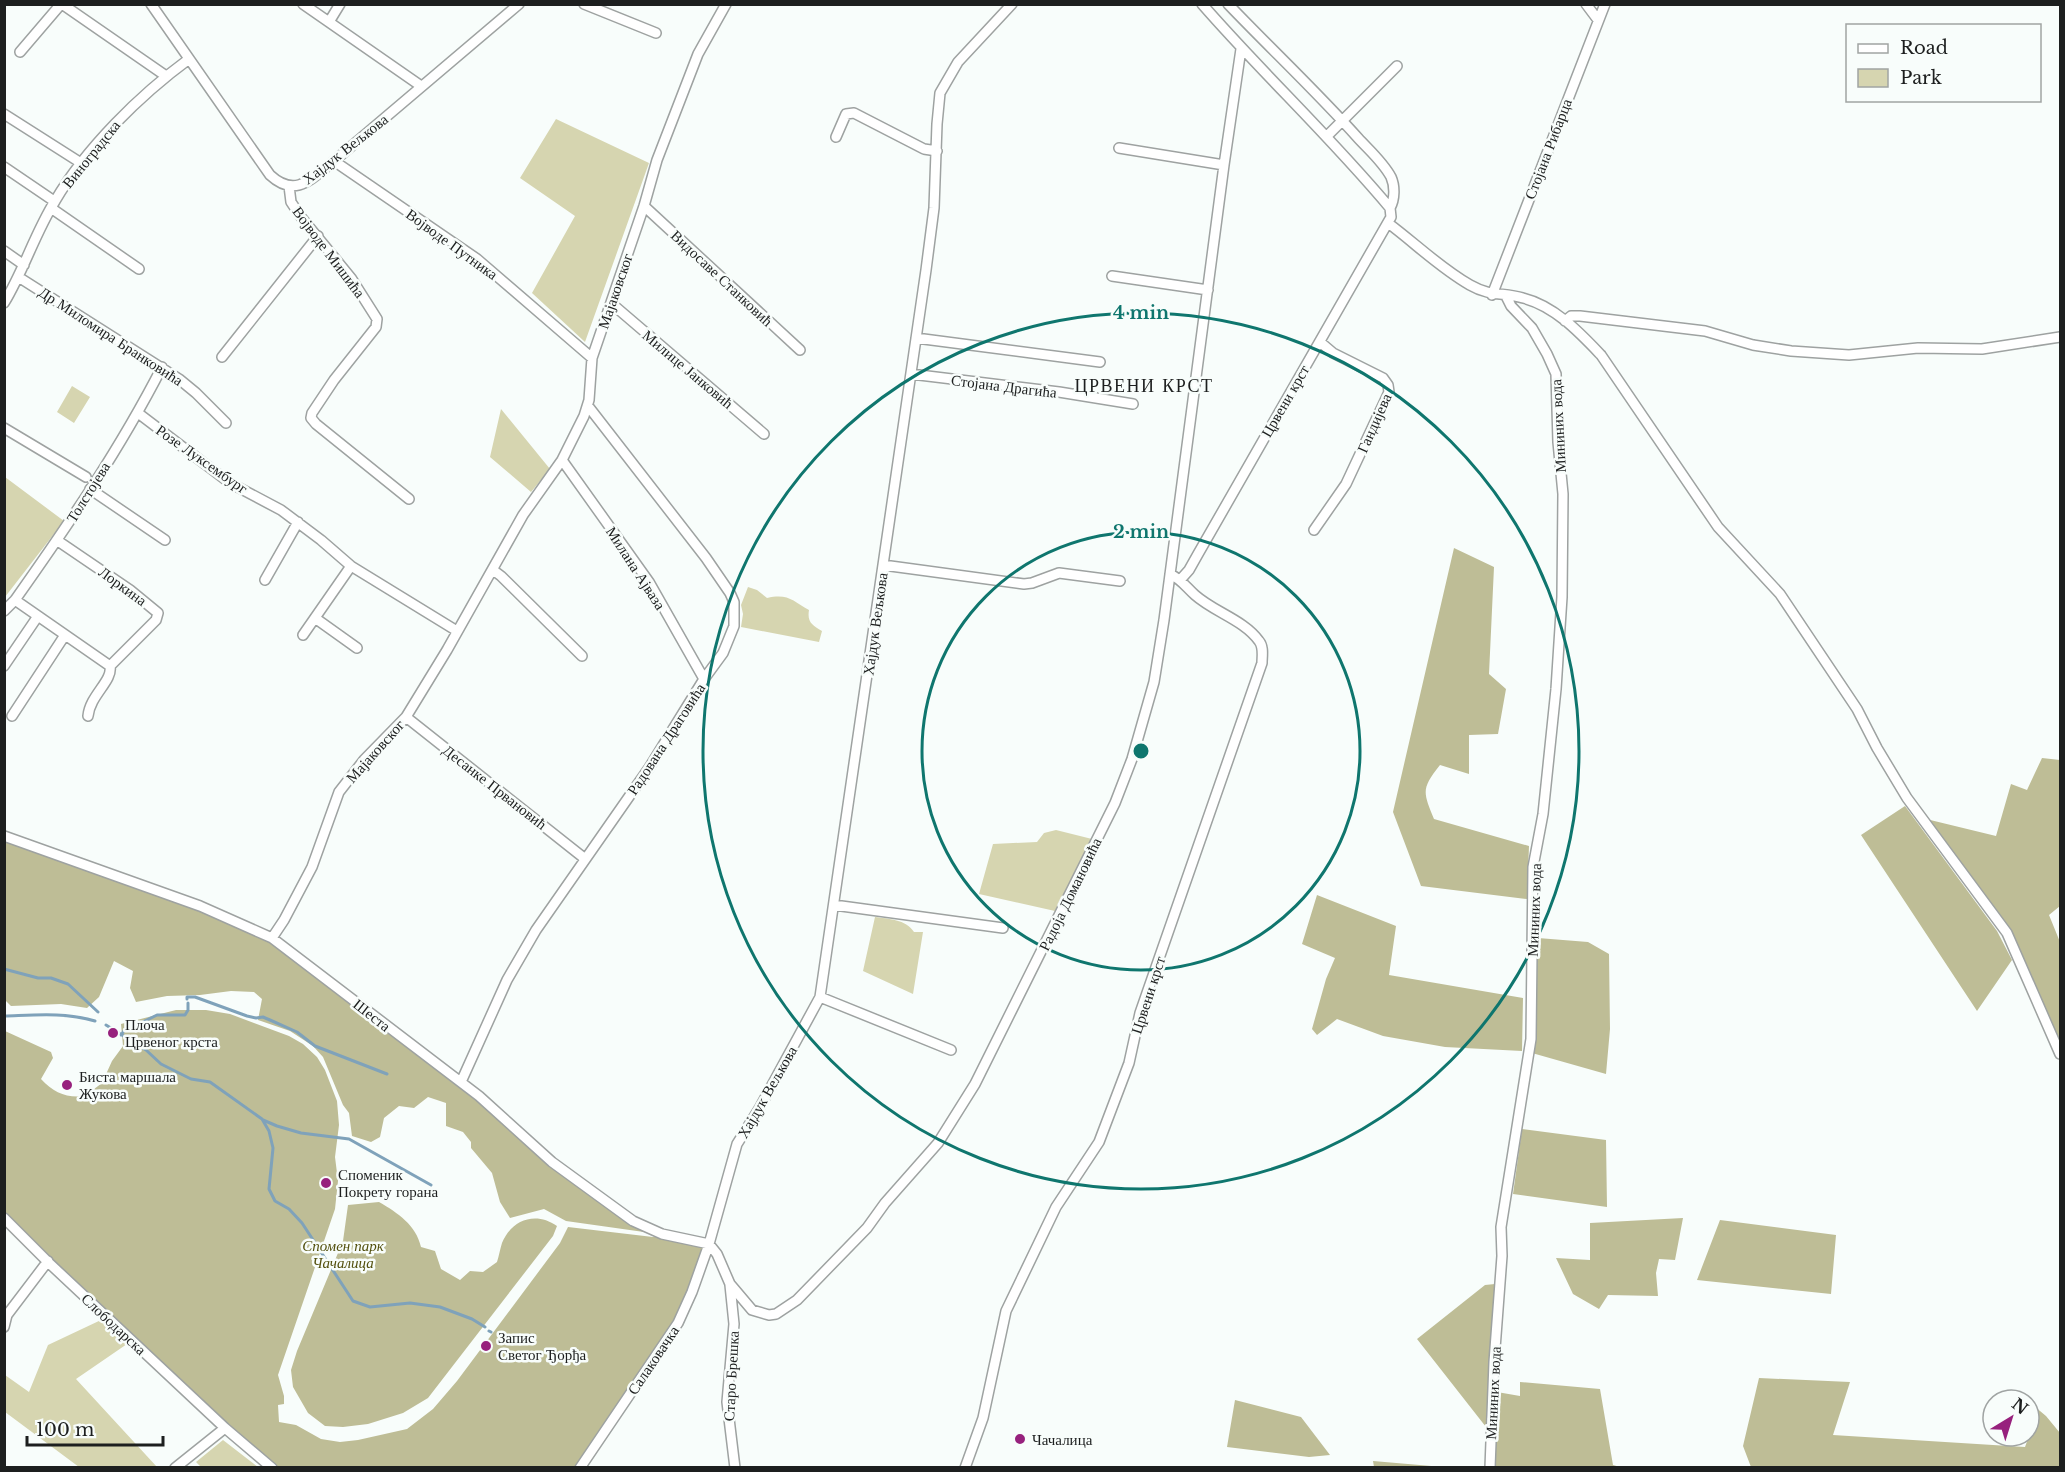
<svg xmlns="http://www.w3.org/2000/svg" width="2065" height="1472" font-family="'Libre Baskerville',serif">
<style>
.green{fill:#d6d5b0}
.forest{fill:#bebd96}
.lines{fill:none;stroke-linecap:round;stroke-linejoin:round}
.stream{stroke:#7fa2ba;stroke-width:3}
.street-casing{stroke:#9ea2a1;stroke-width:12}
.street{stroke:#fff;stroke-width:9}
.ring{fill:none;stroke:#0f766e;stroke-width:3}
.poi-dot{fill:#97217d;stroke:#f8fdfb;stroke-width:2}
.labels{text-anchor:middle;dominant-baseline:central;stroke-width:5;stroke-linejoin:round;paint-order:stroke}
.street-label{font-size:15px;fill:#1d1f1f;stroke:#f8fdfb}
.poi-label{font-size:15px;fill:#1d1f1f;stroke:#f8fdfb;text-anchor:start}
.park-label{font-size:15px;font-style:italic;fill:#53500e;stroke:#f8fdfb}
.quarter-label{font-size:18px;letter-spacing:1.5px;fill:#1d1f1f;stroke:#f8fdfb}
.centre{fill:#0f766e;stroke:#f8fdfb;stroke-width:3}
.ring-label{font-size:18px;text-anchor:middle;font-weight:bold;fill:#0f766e;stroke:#f8fdfb;stroke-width:5;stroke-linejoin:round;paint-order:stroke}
</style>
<rect width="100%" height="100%" fill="#f8fdfb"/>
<!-- green -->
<path class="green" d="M556,119L649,163L585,342L532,293L575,216L520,178Z
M72,386L90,397L74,423L57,412Z
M501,409L550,469L531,492L490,457Z
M5,477L64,521L5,597Z
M748,587L757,590L767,598C788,593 793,601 809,610C807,622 812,625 822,631L819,642L741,627L743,614L741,605Z
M1056,830L1092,839L1055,911L979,894L993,844L1037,842L1044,833Z
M875,917C888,919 906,919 914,932H923L913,994L863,971Z
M101,1320L127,1344L76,1379L157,1467H79L5,1412V1375L29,1392L48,1345Z
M223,1440L258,1467H201L196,1462Z"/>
<!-- forest -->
<path class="forest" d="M1454,548L1494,567L1489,674L1506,689L1498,734L1469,735V774L1440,765C1421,789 1423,792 1434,819L1529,846L1527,899L1421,886L1393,812Z
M2042,758L2060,760V906L2049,915L2060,942V1051L2007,933L1922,818L1996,836L2011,784L2027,790Z
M1905,806L1997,931L2012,960L1977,1011L1861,835Z
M4,836L251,928L461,1082L552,1162L651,1233L566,1221L544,1209L510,1218L500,1202L492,1173L471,1148V1142L463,1132L446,1126V1103L428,1097L414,1108L399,1106L384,1118L380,1137L371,1142L352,1136L349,1113L343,1105L323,1057L313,1046L290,1031L258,1020L262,999L254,992L231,991L200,995L167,996L136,1002L130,988L133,971L114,961L99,997L87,1008L61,1004L11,1006L4,999Z
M1317,895L1396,926L1389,975L1523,998L1522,1051L1445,1047L1383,1036L1337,1019L1317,1035L1312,1029L1326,979L1335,958L1302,944Z
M1538,938L1588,942L1609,954L1610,1029L1606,1074L1532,1053Z
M176,1010H206L230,1014L289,1036L303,1044L317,1057L325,1070L337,1101L339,1125L335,1157L338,1181L335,1209L278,1375L284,1396V1404L278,1405L279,1422L296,1425L321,1439L340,1442L358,1440L407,1429L433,1409L457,1381L560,1243L568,1227L653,1237L666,1235L709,1244L678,1323L580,1467L272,1468L4,1220L5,1031L51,1052L53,1058L41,1079C54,1093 66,1098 85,1096L102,1083L112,1061L123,1046L121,1024Z
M1522,1129L1606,1140L1607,1207L1513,1194Z
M379,1202C398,1213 416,1225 421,1247L435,1251L441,1269L460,1280L470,1271L483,1272L497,1262C499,1256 500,1249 502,1243C512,1219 536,1211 557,1226L553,1236L428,1398L403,1413L368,1424L343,1427L325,1426L308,1413L293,1387L291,1370L297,1351L343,1241L348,1205Z
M1683,1218L1675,1260L1659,1259L1656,1273L1658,1296L1608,1295L1599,1309L1573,1294L1556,1258L1590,1260V1223Z
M1720,1220L1836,1235L1831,1294L1697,1280Z
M1495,1284L1486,1427L1417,1339L1485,1285Z
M1759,1378L1850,1382L1833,1435L2025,1447L2029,1436L2034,1406L2046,1416L2060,1433V1467H1751L1743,1446Z
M1520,1382L1600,1389L1613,1465L1620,1467L1495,1468L1497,1392L1520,1396Z
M1235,1400L1301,1417L1330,1455L1309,1457L1227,1447Z
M1373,1461L1443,1467H1374Z"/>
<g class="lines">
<!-- stream -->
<path class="stream" d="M4,969L38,978H51L68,984L98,1012
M187,999V997H195L247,1016L256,1018L263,1017L270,1020L297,1032L315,1046L387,1074
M4,1016C36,1015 64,1012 95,1021
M106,1025L146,1050L161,1064L191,1079L210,1082L262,1119L269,1131L273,1148L269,1189L275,1201L289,1209L302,1223L353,1301L370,1307L410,1303L440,1307L472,1319L485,1327
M121,1035L126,1028L139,1024L157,1015H185L188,1010V1003
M263,1120L277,1126L301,1133L349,1139L431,1185
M489,1331L491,1332"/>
<!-- street casing -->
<g class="street-casing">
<path id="street" d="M62,4L166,76
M151,4L270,175C296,199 312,178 334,161L519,4
M303,4L421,86
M584,4L656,33
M1228,4C1271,49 1317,92 1358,138C1369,150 1383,162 1391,177C1395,186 1395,199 1390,208
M1586,4L1598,20
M329,22L340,4
M20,52L61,4
M4,114L81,163
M1327,136L1397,66
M836,137L846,114L854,113L924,149L937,151
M1119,148L1224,165
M334,161L477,259L592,358
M4,167L54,201
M289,186L291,202L301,217L351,278L377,319L376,327L334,380L312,413L311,418L316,424L409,499
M644,206L800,350
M51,208L139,269
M1388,223C1415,243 1440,268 1470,285C1491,297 1503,292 1523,298C1555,306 1580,333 1601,355L1718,527L1780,594L1857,709L1877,748L1907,798L2007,933L2060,1054
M4,251L24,265
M1112,276L1208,290
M20,278L179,379L196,393L226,423
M1492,295L1605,4
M4,303C24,270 35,233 55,201C86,148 140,95 189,59
M611,303L764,434
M1565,321L1571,316H1580L1705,331L1753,345L1791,351L1849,355L1918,348L1982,349L2060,337
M916,338L1100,362
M222,357L318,236
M911,374L1059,392L1133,404
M138,413L230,483L281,510L321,540L351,566L457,631
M4,428L86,477
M562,460L649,582L704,679
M90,489L165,540
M1314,530L1346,484L1389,392L1388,385L1383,378L1333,353L1320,342
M58,541L130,590L158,613L156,620L110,666
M883,565L1024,584L1032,583L1059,573L1120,581
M493,570L501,576L582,656
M1181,579L1189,570L1198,554L1391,217L1390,208C1331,137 1263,74 1202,4
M265,580L298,522
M15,600L110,666C113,681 90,695 88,716
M4,611L15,600C68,525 120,449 162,367
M315,618L357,648
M303,635L351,566
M4,666L38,616
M12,716L65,635
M406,717L584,858
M4,836L200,906L272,938L479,1096L552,1162L633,1221L662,1234L709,1244L717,1254L730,1284L752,1310L769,1315L776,1314L797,1300L867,1228L885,1203L938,1143L975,1084L1115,803L1132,759L1154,682L1164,620L1224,165L1241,49
M834,905L1003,928
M272,938L284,920L312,867L339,792L364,760L406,717L447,650L523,515L562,460L584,416L589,400L592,358L644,206L657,160L698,54L726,4
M820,997L951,1050
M461,1082L507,980L536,930L649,768L704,679L723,653L734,626V602L730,593L706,558L588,406
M4,1218L49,1263L225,1428L272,1468
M730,1285L734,1324L727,1402L735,1468
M4,1327L7,1315L48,1261
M175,1468L225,1428
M580,1468L678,1323L692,1292L709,1244L737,1144L759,1109L820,997L926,270L934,208L937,124L940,93L958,62L1012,4
M965,1468L983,1418L1006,1311L1056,1207L1099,1142L1129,1063L1140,1013L1262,663C1262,656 1264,647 1259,641C1244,620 1214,612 1195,595C1186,587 1181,579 1170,574
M1490,1468L1494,1362L1502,1256L1501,1227L1531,1039L1533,867L1543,814L1556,689L1562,597L1563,494L1558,442L1556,374L1547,354L1532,328L1511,306L1506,296"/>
</g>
<!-- street -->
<use href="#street" class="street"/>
</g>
<!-- distance rings -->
<g class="ring">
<circle cx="1141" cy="751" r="219"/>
<circle cx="1141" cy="751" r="438"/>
</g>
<!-- markers -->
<g class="poi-dot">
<circle cx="113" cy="1033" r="6"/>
<circle cx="67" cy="1085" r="6"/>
<circle cx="326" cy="1183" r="6"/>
<circle cx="486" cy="1346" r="6"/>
<circle cx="1020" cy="1439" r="6"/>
</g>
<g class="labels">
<!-- street labels -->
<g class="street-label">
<text transform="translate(345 149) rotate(-38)">Хајдук Вељкова</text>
<text transform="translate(1548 149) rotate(-69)">Стојана Рибарца</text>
<text transform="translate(91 154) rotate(-51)">Виноградска</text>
<text transform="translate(452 244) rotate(36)">Војводе Путника</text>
<text transform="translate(329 252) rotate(53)">Војводе Мишића</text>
<text transform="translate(722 278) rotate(43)">Видосаве Станковић</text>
<text transform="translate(615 291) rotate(-71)">Мајаковског</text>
<text transform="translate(111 336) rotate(33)">Др Миломира Бранковића</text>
<text transform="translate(688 369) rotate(40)">Милице Јанковић</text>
<text transform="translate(1004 386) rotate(7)">Стојана Драгића</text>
<text transform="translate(1285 401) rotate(-60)">Црвени крст</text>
<text transform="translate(1374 423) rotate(-66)">Гандијева</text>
<text transform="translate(1558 426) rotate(-93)">Мининих вода</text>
<text transform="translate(202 459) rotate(35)">Розе Луксембург</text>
<text transform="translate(88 492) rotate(-58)">Толстојева</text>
<text transform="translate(636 568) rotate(57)">Милана Ајваза</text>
<text transform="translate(123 586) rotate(36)">Лоркина</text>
<text transform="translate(875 624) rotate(-82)">Хајдук Вељкова</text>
<text transform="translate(666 739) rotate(-57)">Радована Драговића</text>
<text transform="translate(375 751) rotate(-48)">Мајаковског</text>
<text transform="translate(495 787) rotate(38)">Десанке Првановић</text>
<text transform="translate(1070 894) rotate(-64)">Радоја Домановића</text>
<text transform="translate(1534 910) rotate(-88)">Мининих вода</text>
<text transform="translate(1148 995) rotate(-72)">Црвени крст</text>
<text transform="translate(372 1015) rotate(38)">Шеста</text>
<text transform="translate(767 1092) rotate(-60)">Хајдук Вељкова</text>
<text transform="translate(114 1324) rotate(43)">Слободарска</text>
<text transform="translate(653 1360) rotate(-56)">Салаковачка</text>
<text transform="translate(731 1376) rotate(-87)">Старо Брешка</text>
<text transform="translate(1493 1393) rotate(-87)">Мининих вода</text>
</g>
<!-- poi labels -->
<g class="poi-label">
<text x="125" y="1024">Плоча<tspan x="125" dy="17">Црвеног крста</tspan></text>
<text x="79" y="1076">Биста маршала<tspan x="79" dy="17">Жукова</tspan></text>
<text x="338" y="1174">Споменик<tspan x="338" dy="17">Покрету горана</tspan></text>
<text x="498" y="1337">Запис<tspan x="498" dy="17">Светог Ђорђа</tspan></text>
<text x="1032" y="1439">Чачалица</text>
</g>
<!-- park labels -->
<g class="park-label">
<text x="343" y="1245">Спомен парк<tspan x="343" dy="17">Чачалица</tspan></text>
</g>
<!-- quarter labels -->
<g class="quarter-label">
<text x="1144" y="386">ЦРВЕНИ КРСТ</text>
</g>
</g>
<circle cx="1141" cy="751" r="9" class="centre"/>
<g class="ring-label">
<text x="1141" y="319">4 min</text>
<text x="1141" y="538">2 min</text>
</g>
<!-- border -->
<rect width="2065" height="1472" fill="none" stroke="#1d1f1f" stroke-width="12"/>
<!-- legend -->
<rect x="1846" y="24" width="195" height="78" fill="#f8fdfb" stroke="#a0a4a3" stroke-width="1.5"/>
<rect x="1858" y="44" width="30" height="9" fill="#ffffff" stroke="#a0a4a3" stroke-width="1.5"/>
<text x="1900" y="54" font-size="18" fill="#1d1f1f">Road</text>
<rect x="1858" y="69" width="30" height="18" fill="#d6d5b0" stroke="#a0a4a3" stroke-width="1.5"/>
<text x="1900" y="84" font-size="18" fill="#1d1f1f">Park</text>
<!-- north arrow -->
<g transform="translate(2011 1418) rotate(38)"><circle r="28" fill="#f8fdfb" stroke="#a0a4a3" stroke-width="1.5"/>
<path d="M0-4.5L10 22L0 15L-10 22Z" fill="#97217d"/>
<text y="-9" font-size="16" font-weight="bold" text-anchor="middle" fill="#1d1f1f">N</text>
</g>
<!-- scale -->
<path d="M27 1436v9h136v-9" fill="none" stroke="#1d1f1f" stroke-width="3"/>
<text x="36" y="1436" font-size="18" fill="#1d1f1f" stroke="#f8fdfb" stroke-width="4.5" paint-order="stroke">100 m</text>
</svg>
